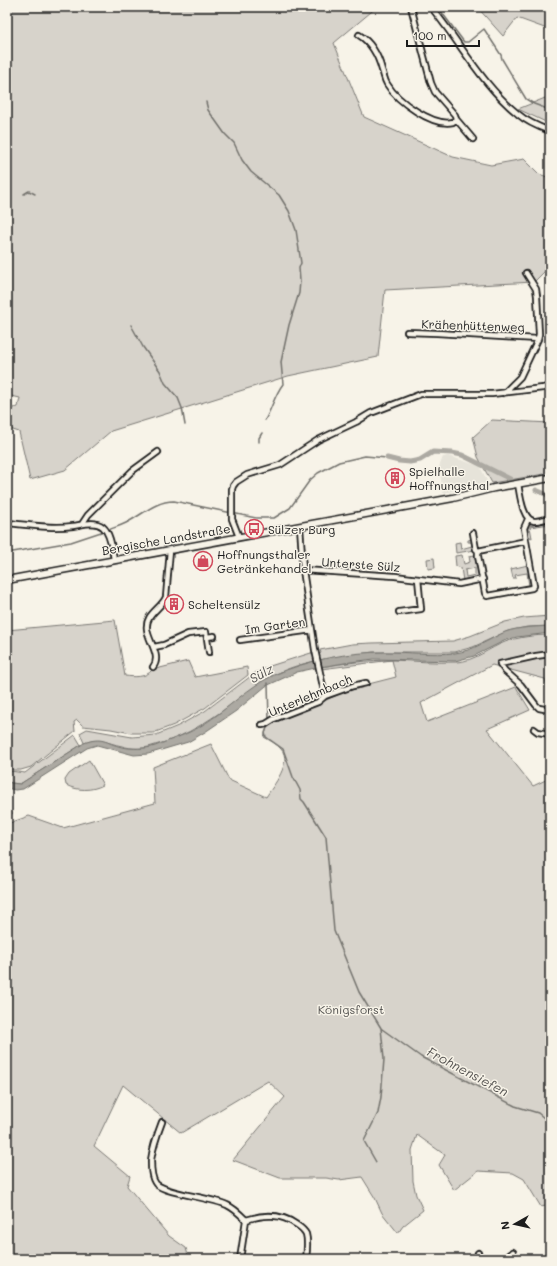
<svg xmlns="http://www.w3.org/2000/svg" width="557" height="1266" font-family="Mali,sans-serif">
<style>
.built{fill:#e6e3d9}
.green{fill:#d7d3cb;stroke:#7a7874;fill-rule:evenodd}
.water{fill:#aca9a2;stroke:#72716c}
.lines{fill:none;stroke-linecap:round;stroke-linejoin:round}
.stream{stroke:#72716c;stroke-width:1.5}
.canal{stroke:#aca9a2;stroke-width:5}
.minor-casing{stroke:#1c1c1c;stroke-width:8}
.secondary-casing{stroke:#1c1c1c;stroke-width:9}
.minor{stroke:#f7f3e8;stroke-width:4.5}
.secondary{stroke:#f7f3e8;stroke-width:6}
.labels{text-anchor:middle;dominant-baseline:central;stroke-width:3;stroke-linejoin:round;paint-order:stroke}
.street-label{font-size:12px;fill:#1c1c1c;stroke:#f7f3e8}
.poi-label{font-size:12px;fill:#1c1c1c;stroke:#f7f3e8;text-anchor:start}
.park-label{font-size:12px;fill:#545351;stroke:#f7f3e8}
.water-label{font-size:13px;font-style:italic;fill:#565452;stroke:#f7f3e8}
</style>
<rect width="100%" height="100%" fill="#f7f3e8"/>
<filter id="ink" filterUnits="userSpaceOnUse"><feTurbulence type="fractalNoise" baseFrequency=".025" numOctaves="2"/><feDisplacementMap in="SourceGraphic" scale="8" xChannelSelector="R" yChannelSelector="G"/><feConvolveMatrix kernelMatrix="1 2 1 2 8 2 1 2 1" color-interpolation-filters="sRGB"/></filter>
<g filter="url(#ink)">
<!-- built -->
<path class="built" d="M448,456L480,466L488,483L443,493L439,467L443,457Z"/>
<!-- green -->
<path class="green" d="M7,7H377L334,43L364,117L453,157L491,165L524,159L539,174L550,178V266L534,282L385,290L378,357L288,376L111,431L65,470L30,480L19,432L7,428V406L13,408L18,407L20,398L7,395Z
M477,7H550V30L517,18L503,36Z
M550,96V124L518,109Z
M492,420L550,423V473L492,483L478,457L473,437Z
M550,522V524L530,527L532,538L528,536L527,530L529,526Z
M473,539L475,550L456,553L455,543L460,542L461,549L472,546L471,542H468V540Z
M462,555L464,564L470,562L469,556L475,555L479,577L463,581L461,568L456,566L455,556ZM475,568V575L466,577L465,570Z
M434,558L435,568L428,569L427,559Z
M528,565L532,583L529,586L527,573L515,575L516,578H513L511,569Z
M550,616V626L527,627L508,631L473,647L455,652H373L319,660L318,655L321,653L320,650L352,644L372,643L453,641L470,636L505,622L524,618Z
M115,620L125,676C134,677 146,678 152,670L188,661L195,677L247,667L248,675L205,708L174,725L153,733H131L111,729L83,726L77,720L74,722L75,731L31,767L21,770H13L7,766V630Z
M550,635V693L548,692L545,679L492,665L421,703L427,722L516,687L530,710L487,729L533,786L550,778V1205L541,1207L524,1179L513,1173L478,1171L454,1190L439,1165L445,1155L417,1135L412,1150L413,1181L416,1195L423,1210L403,1226L398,1233L382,1213L375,1198L362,1177L339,1180L326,1178H280L233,1160L285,1097L268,1081L181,1133L123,1085L94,1146L130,1176L127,1186L169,1236L186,1248L189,1259H7V824L29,816L63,828L155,803L153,767L211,744L229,780L266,797C273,786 293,762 281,749C277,744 269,740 264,737L267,728L272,724L353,688L396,677L392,660L321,669V667C345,663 368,660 393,660C414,661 436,663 457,662C475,661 489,648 505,642C518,637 536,635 550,635Z
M314,652L315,661C301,664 285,669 272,676C262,681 253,689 245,695C213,717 190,736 152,746C143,749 131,749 122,746C106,743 101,737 84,743L80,733L87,729L132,737L156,735L178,726L205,711L255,673L270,666Z
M75,735L81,745L20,784L11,783L7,781V769L10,771L25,773Z
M89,760L103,785C92,791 77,791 66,785L65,780L69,774Z"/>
<!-- water -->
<path class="water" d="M550,626V633L517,637L506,640L474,656L455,661L374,659L351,662L320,667L297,672L266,686L236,711L205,732L188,742L148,754L134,755L97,745L87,748L23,789L15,790L7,788V781L11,783L20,784L84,743C103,736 105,743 122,747C132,749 145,749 155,746C172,739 189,734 204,724C228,709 249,686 274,675C308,660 348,652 385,652C409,652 432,655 455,653C473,651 489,639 505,632C519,627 535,627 550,626Z"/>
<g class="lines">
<!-- stream -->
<path class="stream" d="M440,10L464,42H468L484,29L501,55L502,59L526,99L534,104L550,110
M206,102L208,110L225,134L234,143L242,160L251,172L279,195L289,211L296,230L301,263L299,268L300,281L299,293L289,325L281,362L283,384C275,394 272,408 265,420
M24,194L29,191L35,194
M131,325L143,347L160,371L165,383L178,398L182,408L185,425
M259,442V438L262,433
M108,530C113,528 120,526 126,523C142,515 155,501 174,501L256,518H274L290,508L310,480L318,473L339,462L365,456L387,458
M7,553L71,542L104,531
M268,683L269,721
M268,725L265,733L266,737L283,749L293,777L300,790L301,799L304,802L326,837L334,931L359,992L381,1028L384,1059L381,1097L378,1113L364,1141L376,1162
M7,818L12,813
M382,1029L421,1057L515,1106L538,1113L550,1123"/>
<!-- canal -->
<path class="canal" d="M387,458L399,461L410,462L420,460L433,452L452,453L462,455L510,479
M536,490L550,496"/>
<!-- minor casing -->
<g class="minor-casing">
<path id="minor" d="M431,7C459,41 483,86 518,114C527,122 539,127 550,131
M359,35C372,43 378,55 382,70C384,75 384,79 387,84C397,101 433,127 453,122L456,119L455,115L435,92L431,83L411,7
M456,119L473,139
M407,332L437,333L538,339
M504,393L520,377L538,339L539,334L537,296L536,289L526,273
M518,484C520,493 522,520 534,521C539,521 545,519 550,518
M7,523C29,525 51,529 73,526C82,525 94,520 103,527C111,534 112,550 114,559
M82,524L88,515L132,471L158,452
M300,526L303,570L315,650L325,696
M473,533L476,549L478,551
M239,537L232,519V489L233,486L236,482L247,475L280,465L318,440L356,422L371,413L421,394H492L543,388L550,386
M526,541L534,586L532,588L487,596L485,593L478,556V551L526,541L524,528L528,519
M303,570L395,576L459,584L483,579
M399,612L421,609L418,579
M207,637L214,636
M240,640L312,630
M154,647L164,645L188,634L206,632L209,652
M550,654L536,656L500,664L505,671L521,685L536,705L539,708L550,710
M153,667C162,656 148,641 147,629C145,614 161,609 166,597L170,550
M262,725L266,724L274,719L318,702L325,696L353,686L366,683
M534,729L538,732L550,734
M162,1122C157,1135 153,1146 151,1160C151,1168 151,1178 156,1184C167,1194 210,1197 227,1205C234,1208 240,1214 246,1220L240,1259
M246,1220C264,1214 281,1213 297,1225C300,1227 304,1230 306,1234C308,1241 307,1251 306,1259
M478,1253L482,1259
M505,1259L513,1252"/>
</g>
<!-- secondary casing -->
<g class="secondary-casing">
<path id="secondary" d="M7,580L453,498L494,488L550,478"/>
</g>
<!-- minor -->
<use href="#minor" class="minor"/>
<!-- secondary -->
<use href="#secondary" class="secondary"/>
</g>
</g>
<!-- icons -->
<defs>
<g id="building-ring" transform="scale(1)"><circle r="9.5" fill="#f7f3e8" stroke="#d1495b" stroke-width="1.5"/><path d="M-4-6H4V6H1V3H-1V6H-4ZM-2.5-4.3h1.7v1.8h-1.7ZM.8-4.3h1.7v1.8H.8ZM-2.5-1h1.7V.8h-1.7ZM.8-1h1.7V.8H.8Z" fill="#d1495b"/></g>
<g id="bus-ring" transform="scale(1)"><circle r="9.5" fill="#f7f3e8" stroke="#d1495b" stroke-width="1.5"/><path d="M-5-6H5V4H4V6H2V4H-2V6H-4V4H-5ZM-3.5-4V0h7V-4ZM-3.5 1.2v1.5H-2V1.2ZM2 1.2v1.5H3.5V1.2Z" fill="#d1495b"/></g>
<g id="shop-ring" transform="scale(1)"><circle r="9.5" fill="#f7f3e8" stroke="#d1495b" stroke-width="1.5"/><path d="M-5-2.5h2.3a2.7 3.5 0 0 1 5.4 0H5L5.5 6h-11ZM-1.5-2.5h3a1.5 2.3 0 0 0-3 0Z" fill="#d1495b"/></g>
</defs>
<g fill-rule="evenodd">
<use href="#building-ring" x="395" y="478"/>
<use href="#bus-ring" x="254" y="529"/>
<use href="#shop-ring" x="203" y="561"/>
<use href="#building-ring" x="174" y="604"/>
</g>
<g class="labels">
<!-- street labels -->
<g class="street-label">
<text transform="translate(473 325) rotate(2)">Krähenhüttenweg</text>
<text transform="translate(166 539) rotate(-10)">Bergische Landstraße</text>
<text transform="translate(361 564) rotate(4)">Unterste Sülz</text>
<text transform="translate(275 625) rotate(-8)">Im Garten</text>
<text transform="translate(310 695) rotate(-23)">Unterlehmbach</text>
</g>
<!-- poi labels -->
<g class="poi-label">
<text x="409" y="471">Spielhalle<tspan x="409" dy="14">Hoffnungsthal</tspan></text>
<text x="268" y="529">Sülzer Burg</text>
<text x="217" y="554">Hoffnungsthaler<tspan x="217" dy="14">Getränkehandel</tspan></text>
<text x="188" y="604">Scheltensülz</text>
</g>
<!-- park labels -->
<g class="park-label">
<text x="351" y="1009">Königsforst</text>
</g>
<!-- water labels -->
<g class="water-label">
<text transform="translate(261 673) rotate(-29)">Sülz</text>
<text transform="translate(468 1071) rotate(28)">Frohnensiefen</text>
</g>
</g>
<!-- margin -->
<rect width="557" height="1266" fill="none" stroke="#f7f3e8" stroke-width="24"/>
<rect x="12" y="12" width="533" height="1242" fill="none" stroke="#1c1c1c" stroke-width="1.5" filter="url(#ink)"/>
<!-- north arrow -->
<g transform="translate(515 1224) rotate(262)" stroke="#f7f3e8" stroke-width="3" paint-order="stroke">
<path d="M0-3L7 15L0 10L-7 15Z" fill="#1c1c1c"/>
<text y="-6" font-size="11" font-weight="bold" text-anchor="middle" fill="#1c1c1c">N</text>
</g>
<!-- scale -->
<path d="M407 40v6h72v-6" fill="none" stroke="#1c1c1c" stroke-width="2"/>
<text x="413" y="40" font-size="12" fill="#1c1c1c" stroke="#f7f3e8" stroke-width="3" paint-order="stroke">100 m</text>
</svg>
